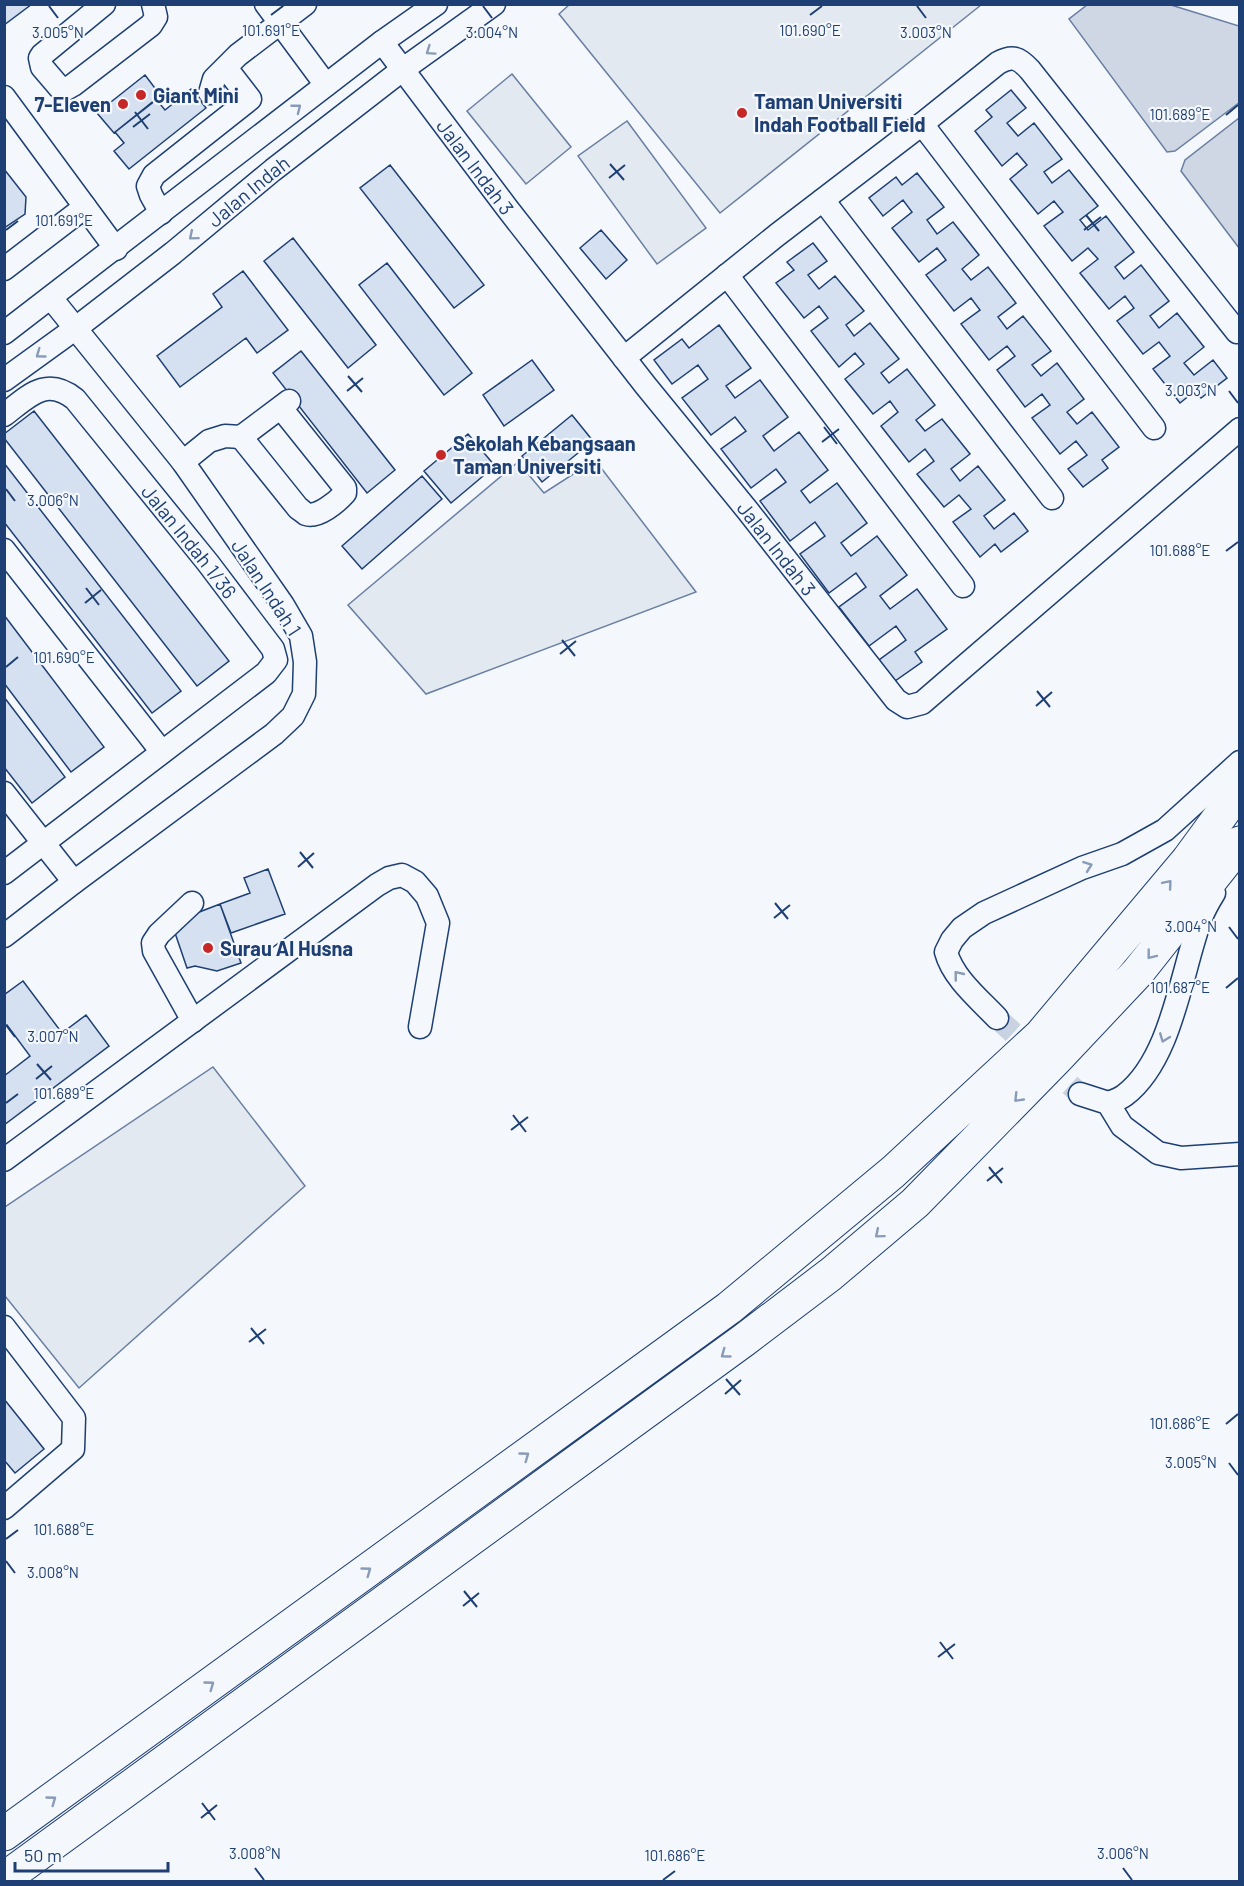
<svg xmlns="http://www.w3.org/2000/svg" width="1244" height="1886" font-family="Barlow,sans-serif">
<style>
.green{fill:#e3e9f0;stroke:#687fa3;stroke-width:1.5}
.water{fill:#cfd7e4;stroke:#687fa3;stroke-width:1.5}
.building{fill:#d5e0f0;stroke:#1d3f73;stroke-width:1.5}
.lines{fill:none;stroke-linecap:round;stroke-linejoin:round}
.minor-tunnel{stroke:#c9d2e0;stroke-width:22;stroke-dasharray:22 11;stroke-linecap:butt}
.minor-casing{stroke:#1d3f73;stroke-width:25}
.highway-casing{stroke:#1d3f73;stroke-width:35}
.minor{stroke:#f4f7fb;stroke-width:22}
.highway{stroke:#f4f7fb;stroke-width:33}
.oneway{stroke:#889bb7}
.ticks{fill:none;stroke:#1d3f73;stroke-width:2}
.poi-dot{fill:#c62828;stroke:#f4f7fb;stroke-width:2}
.labels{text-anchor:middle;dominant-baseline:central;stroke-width:4.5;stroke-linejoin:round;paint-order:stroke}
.poi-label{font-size:20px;font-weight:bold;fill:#1d3f73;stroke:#f4f7fb;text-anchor:start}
.street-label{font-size:20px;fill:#1d3f73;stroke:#f4f7fb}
.ticks-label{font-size:15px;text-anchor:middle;fill:#1d3f73;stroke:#f4f7fb;stroke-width:4.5;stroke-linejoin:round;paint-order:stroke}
</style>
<rect width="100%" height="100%" fill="#f4f7fb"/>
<!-- green -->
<path class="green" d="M570,4H981V5L720,213L559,14Z
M512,74L571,147L526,184L467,111Z
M627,121L706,228L657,264L578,156Z
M595,460L696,592L426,694L348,605L518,462L544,493Z
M213,1067L305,1186L79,1388L5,1296V1207Z"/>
<!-- water -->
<path class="water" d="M1171,5L1239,26L1240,102L1175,151L1167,152L1069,19L1087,5Z
M1239,118V248L1181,171L1185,160Z"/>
<!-- building -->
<path class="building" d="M4,4H32L4,25Z
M145,75L161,96L114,133L97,113Z
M191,89L206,108L129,169L114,151L124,143L115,132L156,99L165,110Z
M1011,90L1026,108L1007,123L1018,136L1034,123L1062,159L1044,172L1052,183L1069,170L1098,206L1080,220L1088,230L1106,216L1134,252L1115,267L1124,279L1141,265L1169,301L1150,316L1159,328L1177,313L1204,347L1184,363L1194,375L1213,360L1227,378L1201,398L1195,391L1180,403L1153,369L1170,356L1159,342L1143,354L1117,321L1134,308L1125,296L1109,309L1080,273L1098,259L1088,248L1072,261L1044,226L1063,212L1054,201L1038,214L1010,179L1027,165L1017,153L1002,166L975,131L992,117L986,110Z
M390,165L484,285L454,308L360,188Z
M4,169L26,197L25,214L4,228Z
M917,173L944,207L927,220L937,234L953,222L979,255L962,269L971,280L988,267L1016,303L998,317L1007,329L1023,316L1051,351L1032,365L1041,376L1057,363L1084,399L1067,412L1077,424L1092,412L1119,447L1102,460L1108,468L1083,487L1068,469L1087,455L1076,441L1060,454L1032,418L1050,405L1042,394L1025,407L997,370L1015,356L1007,346L989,360L961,324L980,310L971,298L954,311L926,275L946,260L937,248L919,262L892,228L912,212L903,200L883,216L869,198L896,177L902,185Z
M601,230L627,260L606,279L580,248Z
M293,238L376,345L348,368L264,261Z
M813,243L827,261L808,275L819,289L835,276L864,311L846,325L854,336L870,323L899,359L881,373L889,383L907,369L935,405L916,420L925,431L942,419L970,454L951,469L960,481L978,466L1005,500L984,516L994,529L1014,513L1028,531L1001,552L995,544L980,557L953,522L971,509L959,495L944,507L917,474L934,461L925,449L909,462L881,426L898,412L890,401L873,414L845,379L864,364L855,353L839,367L811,331L828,318L819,306L804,318L776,283L794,270L787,262Z
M387,263L472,373L444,395L359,285Z
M243,271L288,330L257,353L246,338L180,387L157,356L222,307L213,294Z
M719,325L751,368L726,386L735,398L760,380L788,417L763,436L774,451L799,432L828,470L801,491L810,503L837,483L867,523L841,543L851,556L877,536L907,575L880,596L890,609L917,589L947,629L915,652L922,662L895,681L879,660L906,640L896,626L869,646L839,607L866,587L856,573L829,593L800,554L825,536L815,522L790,541L760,501L786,482L776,469L751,488L721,449L746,431L735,417L711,435L682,398L708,379L698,365L672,384L654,360L682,339L689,348Z
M301,351L395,470L367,493L273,373Z
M532,360L554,390L504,426L483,395Z
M34,411L229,661L197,686L4,438V434Z
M572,415L593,441L542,482L522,456Z
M468,434L495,466L451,503L424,471Z
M4,463L181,691L152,713L4,522Z
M422,476L442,499L362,569L342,546Z
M4,615L104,747L71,772L4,683Z
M4,697L65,777L32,803L4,767Z
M268,869L285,914L231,933L220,904L250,893L244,878Z
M220,904L241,963L217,971L195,966L187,968L174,930L189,916Z
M23,981L62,1033L86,1015L109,1046L4,1125V1076L30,1056L7,1025L4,1027V995Z
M4,1399L44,1449L15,1473L4,1460Z"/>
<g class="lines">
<!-- minor-tunnel -->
<path class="minor-tunnel" d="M997,1018L1080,1094"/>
<!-- minor casing -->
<g class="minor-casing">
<g id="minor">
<path d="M104,4L42,55L40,58L42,67L60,88L66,89L73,85L151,25L156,17L153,4"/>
<path d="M266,4L326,85"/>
<path id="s1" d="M382,42L507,208L646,386L748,511L896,700L907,707L922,703L1240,429"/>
<path d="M210,93L214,79L238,55L305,4"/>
<path d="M4,97L116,249"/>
<path d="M922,124L1154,428"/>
<path d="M823,200L1052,498"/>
<path d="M161,213L151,195L148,186L154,175L250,99L226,68"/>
<path d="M4,269L85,207"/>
<path d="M727,275L963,586"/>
<path d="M4,333L382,42L436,4"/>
<path d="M624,358L777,235L922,124L998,63C1013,55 1019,58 1030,70L1237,332"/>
<path id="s2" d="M4,380L76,328L173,253L273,170L402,70L494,4"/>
<path id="s3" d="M4,415C29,396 46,376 75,399L208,563L273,649L276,660L266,673L4,873"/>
<path d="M241,437L298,508C301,510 303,512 306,514C318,518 337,502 345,493V488L281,408"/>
<path d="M183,462L209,441L225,436L241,437L289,401"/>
<path d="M4,550L162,752"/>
<path d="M4,793L74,882"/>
<path d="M192,903L159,934L153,943L154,951L193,1021"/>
<path d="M4,936L74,882L274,734L293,716L304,694L305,662L301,636L283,605L183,462L51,298"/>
<path d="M997,1018C979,999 953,978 946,952L952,940L962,928L984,913L1082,868L1122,854L1165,830L1240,762"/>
<path d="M1080,1094L1108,1103L1122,1126L1158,1153L1181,1158L1240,1154"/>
<path d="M1108,1103C1114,1101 1120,1099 1125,1095C1172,1059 1181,972 1201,918C1204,910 1209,901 1214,893"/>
<path d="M4,1160L377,885L389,878L402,875L415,882L427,896L438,923L420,1027"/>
<path d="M4,1327L74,1418L73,1449L4,1508"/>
</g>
</g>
<!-- highway casing -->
<g class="highway-casing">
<path id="highway" d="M4,1834L729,1308L893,1172L1041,1035L1188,860L1240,789
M4,1879L744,1340L831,1274L915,1203L1057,1058L1138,972L1240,843"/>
</g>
<!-- minor -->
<use href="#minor" class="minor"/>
<!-- highway -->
<use href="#highway" class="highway"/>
</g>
<!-- one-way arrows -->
<defs><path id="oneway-chevron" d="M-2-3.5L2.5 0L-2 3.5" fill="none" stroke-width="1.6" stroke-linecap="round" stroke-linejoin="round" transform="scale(1.5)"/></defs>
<g class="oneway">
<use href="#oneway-chevron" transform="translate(430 51) rotate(145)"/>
<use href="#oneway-chevron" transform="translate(297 108) rotate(-38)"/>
<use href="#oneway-chevron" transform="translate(193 236) rotate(140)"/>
<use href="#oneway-chevron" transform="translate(40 354) rotate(144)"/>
<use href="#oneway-chevron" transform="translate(1088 866) rotate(-20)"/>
<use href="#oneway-chevron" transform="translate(1168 884) rotate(-50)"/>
<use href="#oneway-chevron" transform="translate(1151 955) rotate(128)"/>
<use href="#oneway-chevron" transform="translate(958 975) rotate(-129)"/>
<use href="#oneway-chevron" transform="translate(1164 1038) rotate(111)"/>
<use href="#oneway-chevron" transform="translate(1018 1098) rotate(134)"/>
<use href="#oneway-chevron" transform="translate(879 1234) rotate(140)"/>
<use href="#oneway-chevron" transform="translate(725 1354) rotate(144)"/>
<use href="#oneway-chevron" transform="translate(525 1456) rotate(-36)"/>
<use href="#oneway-chevron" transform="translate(367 1571) rotate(-36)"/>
<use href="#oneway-chevron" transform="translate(210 1685) rotate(-36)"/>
<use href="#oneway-chevron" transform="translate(52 1800) rotate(-36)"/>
</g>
<!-- ticks -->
<path class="ticks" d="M49,6L58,18M483,6L492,18M917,6L926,18M271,15L283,6M810,15L822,6M135,112L148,129M1226,115L1238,105M133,127L150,114M610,164L624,180M609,178L625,165M1086,215L1099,231M6,230L18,221M1084,230L1101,217M348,376L362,392M347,391L363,378M1229,391L1238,403M824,427L837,444M822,442L839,429M6,489L15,501M1226,551L1238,542M86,588L99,605M85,603L101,590M562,640L575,656M560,654L576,641M6,667L18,657M1037,691L1050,707M1036,706L1052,692M300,852L313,868M298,867L314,853M775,903L788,919M774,918L790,905M1229,927L1238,939M1226,988L1238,978M6,1025L15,1037M37,1064L51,1080M36,1079L52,1066M6,1103L18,1094M513,1115L526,1132M511,1130L528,1117M989,1167L1002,1183M987,1181L1003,1168M251,1328L264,1344M249,1342L266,1329M726,1379L740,1395M725,1394L741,1380M1226,1424L1238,1414M1229,1463L1238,1475M6,1539L18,1530M6,1561L15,1573M464,1591L477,1607M463,1606L479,1593M940,1642L953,1659M938,1657L955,1644M202,1803L215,1820M201,1818L217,1805M255,1868L264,1880M1123,1868L1132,1880M663,1880L675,1871"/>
<!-- markers -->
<g class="poi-dot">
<circle cx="141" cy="95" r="6"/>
<circle cx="123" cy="104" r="6"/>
<circle cx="742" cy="113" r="6"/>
<circle cx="441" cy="455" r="6"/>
<circle cx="208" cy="948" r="6"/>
</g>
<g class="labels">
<!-- poi labels -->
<g class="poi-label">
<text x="153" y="95">Giant Mini</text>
<text x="754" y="101">Taman Universiti<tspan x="754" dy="23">Indah Football Field</tspan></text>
<text x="111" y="104" text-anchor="end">7-Eleven</text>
<text x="453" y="443">Sekolah Kebangsaan<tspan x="453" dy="23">Taman Universiti</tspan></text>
<text x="220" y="948">Surau Al Husna</text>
</g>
<!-- street labels -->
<g class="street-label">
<text stroke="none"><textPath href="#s1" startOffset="156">Jalan Indah 3</textPath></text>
<text stroke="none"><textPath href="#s2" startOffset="309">Jalan Indah</textPath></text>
<text stroke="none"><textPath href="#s3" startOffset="264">Jalan Indah 1/36</textPath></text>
<text stroke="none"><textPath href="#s1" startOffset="642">Jalan Indah 3</textPath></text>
<text transform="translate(267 587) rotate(57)">Jalan Indah 1</text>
</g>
</g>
<g class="ticks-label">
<text x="271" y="36">101.691°E</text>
<text x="810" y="36">101.690°E</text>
<text x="58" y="38">3.005°N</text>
<text x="492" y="38">3.004°N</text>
<text x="926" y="38">3.003°N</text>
<text x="1180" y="120">101.689°E</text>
<text x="64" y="226">101.691°E</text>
<text x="1191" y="396">3.003°N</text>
<text x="53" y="506">3.006°N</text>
<text x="1180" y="556">101.688°E</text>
<text x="64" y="663">101.690°E</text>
<text x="1191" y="932">3.004°N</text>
<text x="1180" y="993">101.687°E</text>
<text x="53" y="1042">3.007°N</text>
<text x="64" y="1099">101.689°E</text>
<text x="1180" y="1429">101.686°E</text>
<text x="1191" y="1468">3.005°N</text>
<text x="64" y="1535">101.688°E</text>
<text x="53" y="1578">3.008°N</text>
<text x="255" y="1859">3.008°N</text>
<text x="1123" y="1859">3.006°N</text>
<text x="675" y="1861">101.686°E</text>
</g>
<!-- border -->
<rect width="1244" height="1886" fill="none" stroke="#1d3f73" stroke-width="12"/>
<!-- scale -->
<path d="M15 1862v9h153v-9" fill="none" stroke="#1d3f73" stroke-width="3"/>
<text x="24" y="1862" font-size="18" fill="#1d3f73" stroke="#f4f7fb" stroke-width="4.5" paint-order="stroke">50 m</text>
</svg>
